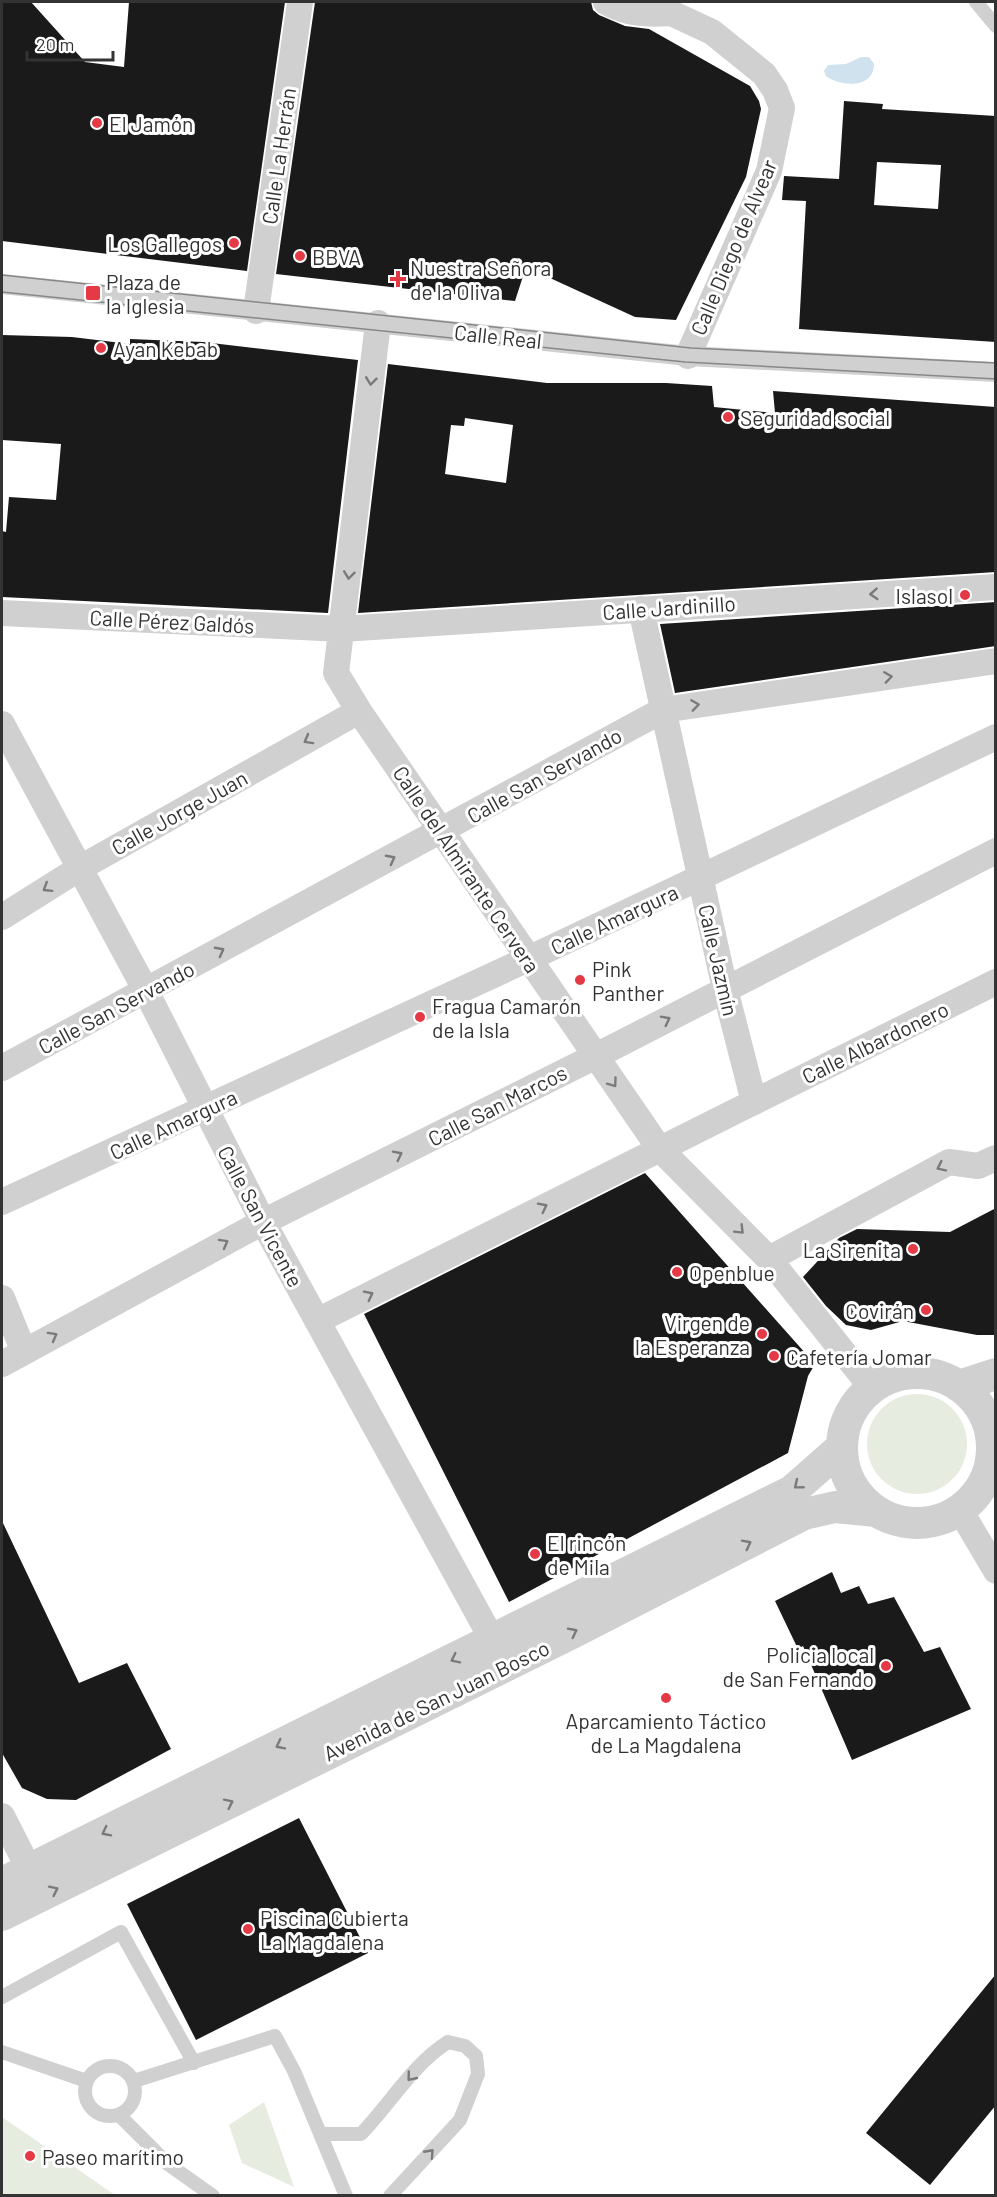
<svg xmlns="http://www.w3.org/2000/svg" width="997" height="2197" font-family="Barlow,sans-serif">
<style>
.green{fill:#e6ecdf}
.water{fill:#cfe2ee}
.building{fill:#1a1a1a;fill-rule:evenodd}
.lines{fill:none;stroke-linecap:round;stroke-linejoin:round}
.service{stroke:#d0d0d0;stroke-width:14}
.pedestrian{stroke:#d0d0d0;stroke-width:20}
.minor{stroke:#d0d0d0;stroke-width:26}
.tertiary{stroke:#d0d0d0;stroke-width:32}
.tram{stroke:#888;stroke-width:1.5}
.oneway{stroke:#7a7a7a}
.poi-dot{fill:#e63946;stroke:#fff;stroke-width:2}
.labels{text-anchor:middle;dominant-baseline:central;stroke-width:6;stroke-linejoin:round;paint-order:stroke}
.poi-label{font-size:21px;fill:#333;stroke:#fff;text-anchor:start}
.street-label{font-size:21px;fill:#333;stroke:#fff}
</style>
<rect width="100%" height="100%" fill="#fff"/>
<!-- green -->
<path class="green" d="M867 1444a50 50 0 1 1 100 0a50 50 0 1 1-100 0Z
M264,2102L294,2187L242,2163L229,2125Z
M2,2117L115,2195H2Z"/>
<!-- water -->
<path class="water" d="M861,57H869L874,64C874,89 841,87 826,76L824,71L828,65L846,64Z"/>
<!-- building -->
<path class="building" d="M2,2H31L85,62L124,67L129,2H285L247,271L2,241Z
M315,2H591L593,10L599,15L625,26L649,29L750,86L759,101L761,109L746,177L676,320L635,317L526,267L515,301L276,274Z
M844,101L883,104L882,109L996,116V342L799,329L806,201L782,200L784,176L839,179ZM877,162L941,165L938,209L874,205Z
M2,335L72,337L130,344V339L203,342L358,360L328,613L2,597V531L6,532L9,497L56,500L61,444L2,440Z
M388,364L547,383H666L712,386L714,407L775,413L773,391L996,407V572L358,613ZM465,418L513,425L506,483L445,474L451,425L464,426Z
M996,602V646L675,693L660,624Z
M645,1173L815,1364L808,1376L788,1453L509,1602L364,1314Z
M996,1208V1335H977L903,1321L871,1330L846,1325L826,1306L803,1277L839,1238L857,1229L950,1232Z
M2,1521L79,1683L127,1663L171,1749L76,1800L47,1799L22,1788L2,1753Z
M832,1572L841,1593L859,1586L868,1604L894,1597L924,1652L940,1647L971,1709L852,1760L803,1646L798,1649L775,1601Z
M299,1818L368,1953L196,2040L127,1904Z
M996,1974V2105L930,2185L866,2133Z"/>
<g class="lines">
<!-- service -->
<path class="service" d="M976,2L996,26
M2,1997L121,1932L194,2063
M2,2052L87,2081
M85 2091a25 25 0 1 1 50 0a25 25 0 1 1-50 0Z
M134,2081L275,2036L294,2071L346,2196
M119,2115L168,2164L213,2196
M320,2134H361C390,2104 413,2064 448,2042L465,2046L476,2056L478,2074L460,2120L390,2196"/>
<!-- pedestrian -->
<path class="pedestrian" d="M2,284L688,356L996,372"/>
<!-- minor -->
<path class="minor" d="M606,2C627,14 647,15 671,13
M671,13L712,32L764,74L775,90L782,108L769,171L688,356
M256,311L300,2
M378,323L336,673L359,711L659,1148L769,1259L872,1388
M2,613L342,629L996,587
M2,724L146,991L263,1222L493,1641
M2,917L80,868L359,711
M2,1068L663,710L996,661
M754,1102L996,982
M2,1202L528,959L996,737
M769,1259L949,1162L978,1166L996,1158
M2,1298L24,1352
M317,1321L754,1102L725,989L641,609
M2,1364L263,1222L594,1057L996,851
M960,1510L996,1571
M2,1816L29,1869"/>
<!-- tertiary -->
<path class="tertiary" d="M842 1448a75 75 0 1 1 150 0a75 75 0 1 1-150 0Z
M959,1386L996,1374
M2,1883L792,1491L842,1447
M2,1915L572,1633L804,1514L835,1507L876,1511"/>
<!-- tram -->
<path class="tram" d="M2,275L691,348L996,363
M2,292L685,362L996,379"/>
</g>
<!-- one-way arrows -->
<defs><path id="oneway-chevron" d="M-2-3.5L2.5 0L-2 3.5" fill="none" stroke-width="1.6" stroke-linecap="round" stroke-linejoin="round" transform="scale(1.5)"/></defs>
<g class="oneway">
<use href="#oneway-chevron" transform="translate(371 381) rotate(97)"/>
<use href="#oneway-chevron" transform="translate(349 575) rotate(97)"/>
<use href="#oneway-chevron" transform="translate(874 594) rotate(176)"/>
<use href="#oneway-chevron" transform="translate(888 677) rotate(-8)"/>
<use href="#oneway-chevron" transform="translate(695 705) rotate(-8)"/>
<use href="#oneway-chevron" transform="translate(308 740) rotate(151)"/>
<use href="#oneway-chevron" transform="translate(391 859) rotate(-28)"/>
<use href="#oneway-chevron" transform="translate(47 888) rotate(148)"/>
<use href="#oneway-chevron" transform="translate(220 951) rotate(-28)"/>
<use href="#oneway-chevron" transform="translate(666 1020) rotate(-27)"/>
<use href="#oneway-chevron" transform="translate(613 1083) rotate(54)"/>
<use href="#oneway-chevron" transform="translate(398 1155) rotate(-27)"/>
<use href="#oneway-chevron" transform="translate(941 1167) rotate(154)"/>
<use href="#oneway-chevron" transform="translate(543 1207) rotate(-27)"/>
<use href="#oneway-chevron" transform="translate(740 1230) rotate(45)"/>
<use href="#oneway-chevron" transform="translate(224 1243) rotate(-29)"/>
<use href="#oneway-chevron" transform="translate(369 1295) rotate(-27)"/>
<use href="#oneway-chevron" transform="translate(53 1336) rotate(-29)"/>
<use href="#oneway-chevron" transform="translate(798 1485) rotate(141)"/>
<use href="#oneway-chevron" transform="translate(747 1544) rotate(-27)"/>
<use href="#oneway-chevron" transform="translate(573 1632) rotate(-27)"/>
<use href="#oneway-chevron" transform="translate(455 1659) rotate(154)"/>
<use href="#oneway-chevron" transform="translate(280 1745) rotate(153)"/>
<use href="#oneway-chevron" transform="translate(229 1803) rotate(-26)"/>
<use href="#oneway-chevron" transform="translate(106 1832) rotate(153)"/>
<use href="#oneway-chevron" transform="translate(54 1890) rotate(-26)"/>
<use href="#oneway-chevron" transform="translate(411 2077) rotate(129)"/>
<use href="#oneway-chevron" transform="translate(430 2153) rotate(-48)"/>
</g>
<!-- markers -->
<g class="poi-dot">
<circle cx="97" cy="123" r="6"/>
<circle cx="234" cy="243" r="6"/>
<circle cx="300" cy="256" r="6"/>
<path d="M395 270h6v6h6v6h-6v6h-6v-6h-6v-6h6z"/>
<rect x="85" y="285" width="16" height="16" rx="3"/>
<circle cx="101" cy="348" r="6"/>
<circle cx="728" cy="417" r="6"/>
<circle cx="965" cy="595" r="6"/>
<circle cx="580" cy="980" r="6"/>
<circle cx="420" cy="1017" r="6"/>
<circle cx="913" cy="1249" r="6"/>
<circle cx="677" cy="1272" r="6"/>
<circle cx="926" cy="1310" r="6"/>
<circle cx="762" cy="1334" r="6"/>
<circle cx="774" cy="1356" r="6"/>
<circle cx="535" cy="1554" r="6"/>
<circle cx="886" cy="1666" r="6"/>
<circle cx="666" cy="1698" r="6"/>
<circle cx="248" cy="1929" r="6"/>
<circle cx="30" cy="2156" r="6"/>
</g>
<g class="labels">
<!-- poi labels -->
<g class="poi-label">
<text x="109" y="123">El Jamón</text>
<text x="222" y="243" text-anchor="end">Los Gallegos</text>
<text x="312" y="256">BBVA</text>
<text x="410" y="267">Nuestra Señora<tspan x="410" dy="24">de la Oliva</tspan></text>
<text x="106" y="281">Plaza de<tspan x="106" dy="24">la Iglesia</tspan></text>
<text x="113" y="348">Ayan Kebab</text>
<text x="740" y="417">Seguridad social</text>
<text x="953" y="595" text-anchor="end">Islasol</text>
<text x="592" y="968">Pink<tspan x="592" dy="24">Panther</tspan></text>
<text x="432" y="1005">Fragua Camarón<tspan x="432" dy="24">de la Isla</tspan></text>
<text x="901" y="1249" text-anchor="end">La Sirenita</text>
<text x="689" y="1272">Openblue</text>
<text x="914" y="1310" text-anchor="end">Covirán</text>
<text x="750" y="1322" text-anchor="end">Virgen de<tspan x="750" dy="24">la Esperanza</tspan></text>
<text x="786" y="1356">Cafetería Jomar</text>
<text x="547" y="1542">El rincón<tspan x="547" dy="24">de Mila</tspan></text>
<text x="874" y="1654" text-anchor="end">Policia local<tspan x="874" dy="24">de San Fernando</tspan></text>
<text x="666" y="1720" text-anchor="middle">Aparcamiento Táctico<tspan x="666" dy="24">de La Magdalena</tspan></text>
<text x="260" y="1917">Piscina Cubierta<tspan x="260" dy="24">La Magdalena</tspan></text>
<text x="42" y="2156">Paseo marítimo</text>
</g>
<!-- street labels -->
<g class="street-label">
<text transform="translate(278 156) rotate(-82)">Calle La Herrán</text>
<text transform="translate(733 247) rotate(-67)">Calle Diego de Alvear</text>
<text transform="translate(498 336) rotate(6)">Calle Real</text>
<text transform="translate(669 607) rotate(-4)">Calle Jardinillo</text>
<text transform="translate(172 621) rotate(3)">Calle Pérez Galdós</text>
<text transform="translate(544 775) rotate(-29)">Calle San Servando</text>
<text transform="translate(179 812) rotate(-29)">Calle Jorge Juan</text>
<text transform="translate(467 869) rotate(56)">Calle del Almirante Cervera</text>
<text transform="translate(614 919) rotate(-25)">Calle Amargura</text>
<text transform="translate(719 960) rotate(77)">Calle Jazmín</text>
<text transform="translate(116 1007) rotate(-28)">Calle San Servando</text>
<text transform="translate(875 1042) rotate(-26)">Calle Albardonero</text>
<text transform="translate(497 1105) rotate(-27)">Calle San Marcos</text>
<text transform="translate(173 1124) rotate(-25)">Calle Amargura</text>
<text transform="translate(261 1216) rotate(62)">Calle San Vicente</text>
<text transform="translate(436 1700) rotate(-26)">Avenida de San Juan Bosco</text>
</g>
</g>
<!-- border -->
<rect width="997" height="2197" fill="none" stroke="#333333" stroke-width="6"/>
<!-- scale -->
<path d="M27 51v9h86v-9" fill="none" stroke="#333333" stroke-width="3"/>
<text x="36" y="51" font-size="18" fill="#333333" stroke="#ffffff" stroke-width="4.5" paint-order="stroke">20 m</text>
</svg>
